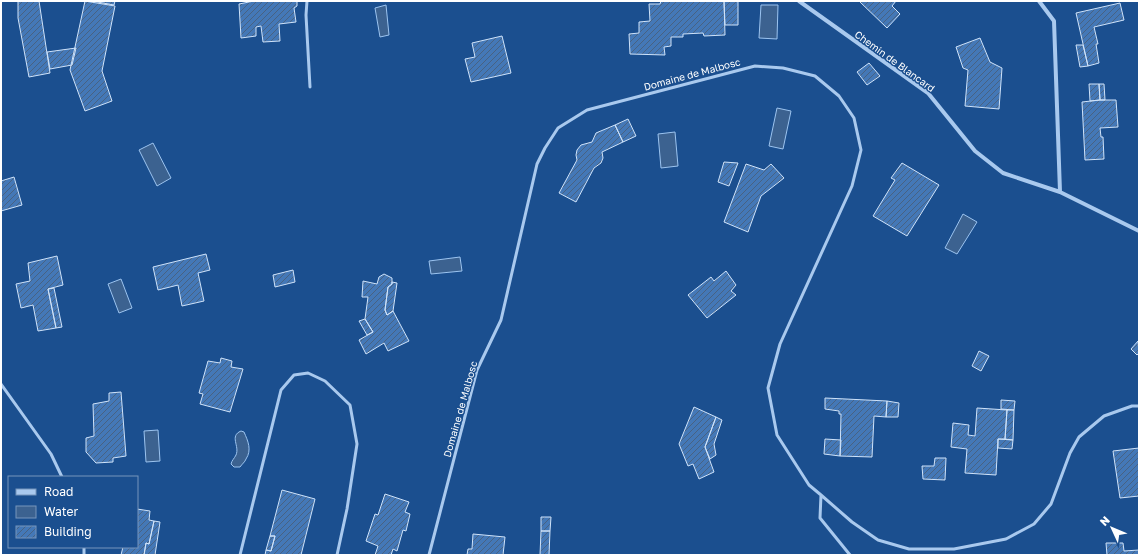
<svg xmlns="http://www.w3.org/2000/svg" width="1140" height="556" font-family="'Golos Text',sans-serif">
<style>
.water{fill:#3c6290;stroke:#9cc4f0}
.building{fill:url(#building-hatch);stroke:#cfe3fa}
.lines{fill:none;stroke-linecap:round;stroke-linejoin:round}
.service{stroke:#a9c9ee;stroke-width:3}
.minor{stroke:#a9c9ee;stroke-width:4}
.labels{text-anchor:middle;dominant-baseline:central;stroke-width:3;stroke-linejoin:round;paint-order:stroke}
.street-label{font-size:10px;fill:#fff;stroke:#1b4f8f}
</style>
<defs>
<pattern id="building-hatch" width="6" height="6" patternUnits="userSpaceOnUse"><rect width="6" height="6" fill="#4478b7"/><path d="M-1 1l2-2M0 6l6-6M5 7l2-2" fill="none" stroke="#486282"/></pattern>
</defs>
<rect width="100%" height="100%" fill="#1b4f8f"/>
<!-- water -->
<path class="water" d="M386,5L389,35L380,37L375,8Z
M761,5H778L777,39L759,38Z
M777,108L791,111L783,149L769,146Z
M675,132L678,166L661,168L658,134Z
M153,143L171,178L157,186L139,150Z
M963,214L977,222L957,254L945,248Z
M460,257L462,271L431,274L429,261Z
M121,279L132,308L119,313L108,284Z
M158,430L160,461L146,462L144,431Z
M241,431L244,432C248,441 252,450 246,459C245,462 242,464 240,467H234L231,464C232,460 234,459 236,455C240,446 229,436 241,431Z"/>
<!-- building -->
<path class="building" d="M18,1H39L50,73L29,77L18,18Z
M85,1L115,6L102,71L112,101L85,111L70,70Z
M92,1H115L114,5Z
M254,1H297V6L294,8L296,22L279,24L280,41L263,42L261,26L256,27V36L241,38L239,4Z
M661,1H724L725,35L704,36L703,33L683,34V37H671V46L664,47L665,55L630,54L629,34L639,33V22L650,21L649,4H660Z
M724,1H738V25H725Z
M859,1H896L892,6L900,14L887,28Z
M1120,3L1124,20L1094,27L1098,44H1096L1099,63L1088,66L1076,13Z
M502,36L511,73L471,82L465,59L475,57L472,43Z
M980,38L990,62L1002,68L999,109L965,106L968,70L963,68L956,47Z
M1076,45H1083L1088,66L1080,67Z
M76,48L72,65L50,69L47,52Z
M869,63L880,76L867,85L857,72Z
M1089,84H1099L1100,100L1090,101Z
M1099,84H1104L1105,100H1100Z
M1100,100H1116L1118,127L1100,128L1101,137H1103L1104,159L1085,160L1082,102Z
M628,119L636,136L623,142L615,125Z
M615,125L623,142L602,152L603,158L601,163L594,168L576,202L559,193L577,160L576,155L577,150L581,145L592,142L596,133Z
M724,162L738,163L729,186L718,182Z
M902,163L939,185L907,236L873,216L895,180L891,178Z
M746,164L764,170L771,164L784,178L761,196L748,232L724,222Z
M14,177L22,205L1,211V181Z
M206,254L210,270L198,273L204,301L182,306L178,285L158,290L153,267Z
M57,256L63,285L48,289L56,328L38,331L33,305L21,308L16,284L30,281L28,263Z
M293,270L295,282L275,287L273,275Z
M726,271L736,285L731,291L736,295L707,318L688,295L711,277L714,281Z
M384,274L392,278V284L388,287L385,310L387,315L393,311L409,341L388,351L384,343L366,354L359,340L373,332L365,319L368,297H362L363,281L377,284L379,277Z
M392,282L397,283L393,311L387,315L385,310L388,287L392,284Z
M54,288L62,327L56,328L48,289Z
M365,319L373,332L367,335L359,321Z
M1138,341L1139,353L1137,355L1131,349Z
M979,351L989,356L981,371L972,366Z
M221,358L232,361L231,367L243,369L230,412L200,404L203,394L199,393L208,361L220,363Z
M121,392L126,456L113,458V462L96,463L86,452V438L94,436L93,404L109,401V393Z
M825,398L887,401L886,417L874,416L872,457L840,456L841,414H839V411L825,409Z
M1001,400L1015,401L1014,410L1001,409Z
M887,401L899,403L898,417H886Z
M694,407L716,417L705,447L714,472L699,479L693,464L688,466L679,444Z
M977,408L1007,410L1005,439H998L996,475L965,473L967,449L951,447L953,423L969,425L968,435L975,436Z
M1007,410H1014L1013,440L1005,439Z
M716,417L722,420L714,444L716,455L710,459L705,447Z
M825,439L841,440L840,456L824,454Z
M998,439L1013,440L1012,449L998,448Z
M1139,448V496L1120,498L1113,451Z
M935,458H946L945,480L923,479L922,466H934Z
M282,490L315,499L301,555H265L266,550L271,551L275,536H270Z
M385,494L409,502L405,512L410,514L406,531L403,530L397,551L393,549L391,555H375L378,546L366,541L375,514L378,515Z
M137,509L150,511L149,520L154,521L149,544L146,543L144,555H121L123,547H137Z
M541,517H551L550,531H541Z
M154,521L160,522L155,555H144L146,543L149,544Z
M541,531H550L549,555H540Z
M473,534L505,537L503,555H467L468,549H472Z
M270,536H275L271,551L266,550Z
M1106,543H1123L1124,551L1139,550V555H1107Z"/>
<g class="lines">
<!-- service -->
<path class="service" d="M307,1L306,15L310,87
M1,384L51,454L62,477
M821,495L820,518L850,555
M84,547V555
M240,555L281,390L294,375L308,373L325,381L350,405L357,444L347,509L337,555
M429,555L477,370L501,320L537,164L545,148L558,128L587,110L755,66L783,68L815,76L839,96L854,118L861,150L852,186L780,344L768,388L777,435L809,485L821,495L852,522L878,540L909,549H954L1006,539L1034,524L1051,504L1070,453L1079,437L1104,416L1132,406H1139"/>
<!-- minor -->
<path class="minor" d="M799,1L928,93L975,151L1003,173L1060,192L1139,231
M1039,1L1054,21L1060,192"/>
</g>
<g class="labels">
<!-- street labels -->
<g class="street-label">
<text transform="translate(895 61) rotate(36)">Chemin de Blancard</text>
<text transform="translate(692 74) rotate(-15)">Domaine de Malbosc</text>
<text transform="translate(460 409) rotate(-74)">Domaine de Malbosc</text>
</g>
</g>
<!-- border -->
<rect width="1140" height="556" fill="none" stroke="#ffffff" stroke-width="4"/>
<!-- legend -->
<rect x="8" y="476" width="130" height="72" fill="#1b4f8f" stroke="#7695bc"/>
<rect x="16" y="489" width="20" height="6" fill="#a9c9ee" stroke="#7695bc"/>
<text x="44" y="496" font-size="12" fill="#ffffff">Road</text>
<rect x="16" y="506" width="20" height="12" fill="#3c6290" stroke="#7695bc"/>
<text x="44" y="516" font-size="12" fill="#ffffff">Water</text>
<rect x="16" y="526" width="20" height="12" fill="url(#building-hatch)" stroke="#7695bc"/>
<text x="44" y="536" font-size="12" fill="#ffffff">Building</text>
<!-- north arrow -->
<g transform="translate(1112 528) rotate(314)" stroke="#1b4f8f" stroke-width="3" paint-order="stroke">
<path d="M0-3L7 15L0 10L-7 15Z" fill="#ffffff"/>
<text y="-6" font-size="11" font-weight="bold" text-anchor="middle" fill="#ffffff">N</text>
</g>
</svg>
